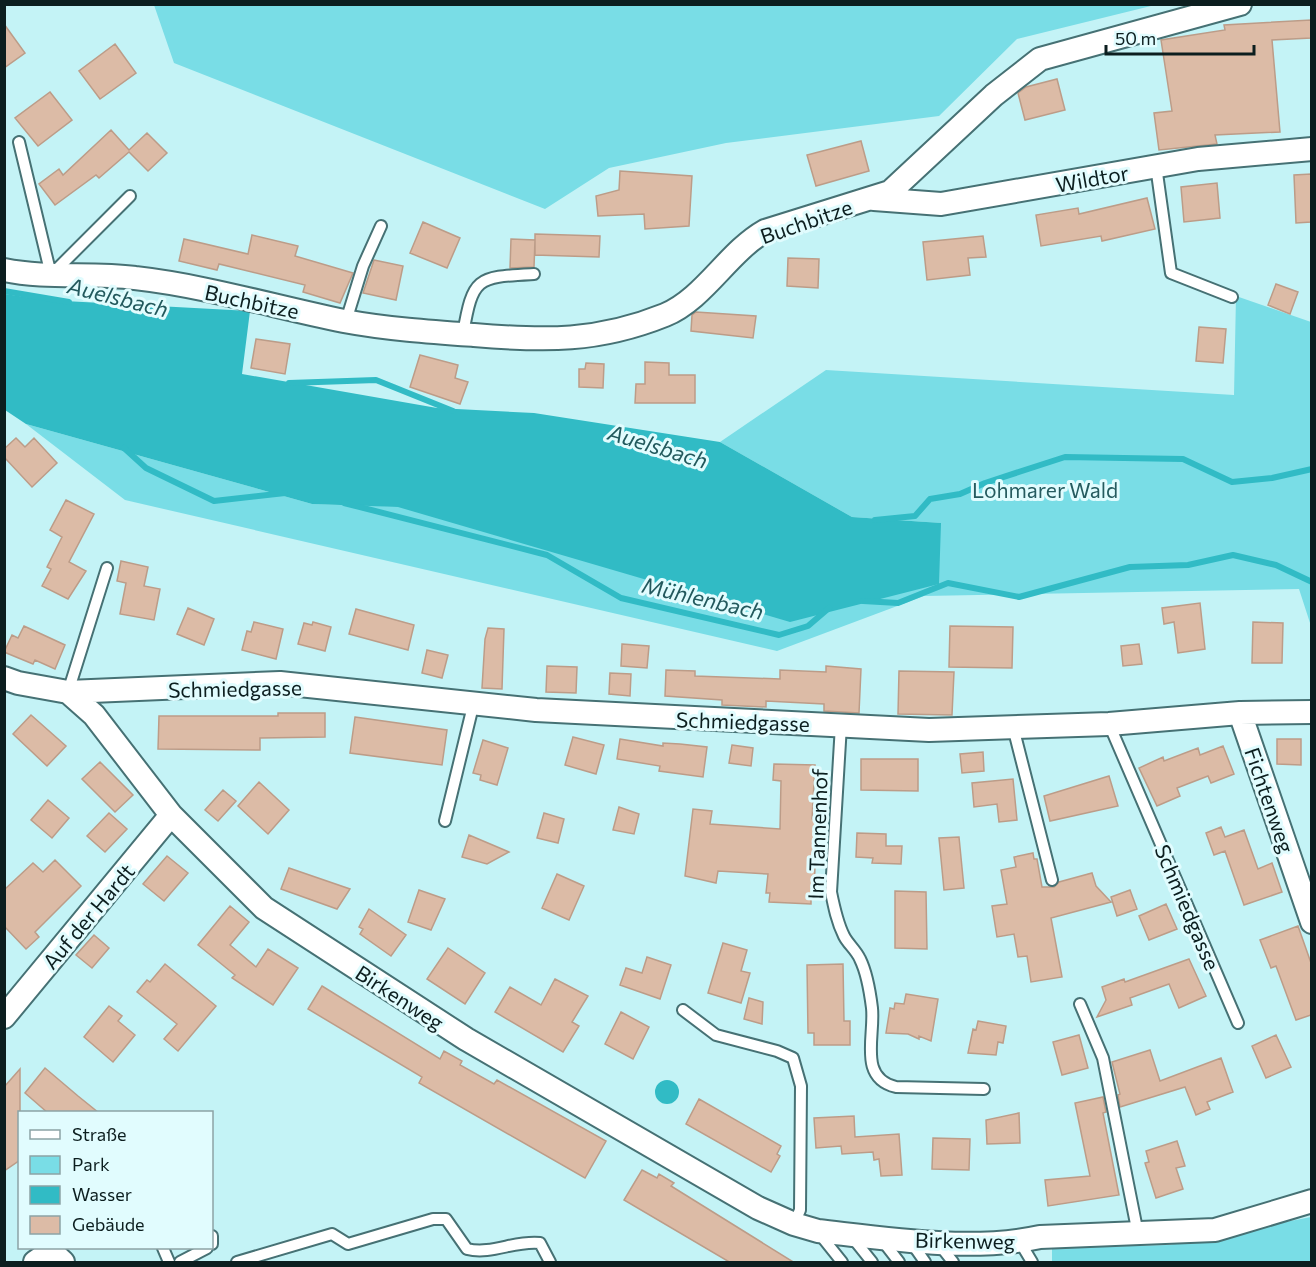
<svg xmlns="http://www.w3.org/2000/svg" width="1316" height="1267" font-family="Commissioner,sans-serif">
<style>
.green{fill:#79dde6}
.water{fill:#31bbc5}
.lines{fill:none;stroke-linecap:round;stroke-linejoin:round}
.stream{stroke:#31bbc5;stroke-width:6}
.building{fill:#dcbba6;stroke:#bc9c88;stroke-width:1.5}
.lane-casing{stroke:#467174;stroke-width:14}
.street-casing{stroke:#467174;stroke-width:26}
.lane{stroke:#fff;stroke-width:10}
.street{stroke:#fff;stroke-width:22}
.labels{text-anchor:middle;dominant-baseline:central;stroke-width:6;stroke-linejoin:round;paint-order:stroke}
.street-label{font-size:21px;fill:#0c1e1f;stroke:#e1fcfe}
.park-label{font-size:21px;fill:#255b5f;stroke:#e1fcfe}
.water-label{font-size:22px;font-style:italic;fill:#22595d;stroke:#e1fcfe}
</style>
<rect width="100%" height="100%" fill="#c4f3f6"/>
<!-- green -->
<path class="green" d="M154,5V4L1155,5L1017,39L939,116L726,143L609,168L545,209L174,63Z
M1236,296L1311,322V626L1299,589L924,596L777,651L125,500L26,424L312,504L941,523L852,517L720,442L826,370L1234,395Z
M1311,1217V1262H1052V1248L1169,1245Z"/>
<!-- water -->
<path class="water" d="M5,294L46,300L250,311L242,374L437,408L534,413L720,442L852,517L941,523L939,584L790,622L398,507L312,504L26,424L5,410Z
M655 1092a12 12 0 1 1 24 0a12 12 0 1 1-24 0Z"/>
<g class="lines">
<!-- stream -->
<path class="stream" d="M4,291L69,302
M289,383L376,380L453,411
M124,448L146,468L214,501L285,493
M344,503L547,555L621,598L779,635L808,626L829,608
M875,520L915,516L930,499L960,494L985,483L1065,457L1183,459L1232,482L1272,478L1312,469
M863,601L898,603L948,583L1019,597L1130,567L1188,565L1233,555L1276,565L1312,582"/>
</g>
<!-- building -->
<path class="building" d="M1311,20V38L1272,40L1280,132L1215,135L1217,144L1159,150L1154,113L1172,111L1161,40L1225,30L1224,25Z
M4,24L25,53L4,68Z
M115,44L136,73L100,99L79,71Z
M1057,79L1065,110L1025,120L1018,93L1026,87Z
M50,92L72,120L38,146L15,118Z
M111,130L129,150L147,133L167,153L148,171L129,152L99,178L96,175L55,205L39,184L59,169L63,175Z
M861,141L869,171L816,186L807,155Z
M620,171L692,176L689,226L645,229L644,214L598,216L596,196L619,190Z
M1311,174V222L1296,223L1294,175Z
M1217,183L1220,218L1184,222L1181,187Z
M1147,198L1155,229L1102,241L1101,236L1041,246L1036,215L1078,208L1079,214Z
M423,222L460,238L447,268L410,253Z
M535,234L600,236L599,257L535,255Z
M252,235L298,246L295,256L353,273L340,303L303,292L305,285L219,264L217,270L179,261L184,239L248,254Z
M983,236L986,257L968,258L970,275L927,280L923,242Z
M511,239L535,240L534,267L510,268Z
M788,258L819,259L818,288L787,286Z
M374,260L403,266L396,300L363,293Z
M1276,284L1298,292L1290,314L1268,305Z
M696,312L756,316L753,338L691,331L692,315Z
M1199,327L1226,329L1223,363L1196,361Z
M256,339L290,344L285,374L251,368Z
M420,355L458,365L455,378L468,382L460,404L410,387Z
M645,362L669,363V375H695V403H635L636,384H645Z
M586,363L604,364L603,388L579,387V369H585Z
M16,438L25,447L34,438L57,463L32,487L4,457V449Z
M66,500L94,514L69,562L86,571L68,599L42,586L51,569L47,567L62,537L50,530Z
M121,561L148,567L144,586L160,589L154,620L120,614L126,583L117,581Z
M1200,603L1205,649L1178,653L1174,622L1164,624L1162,608Z
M188,608L214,619L204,645L177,634Z
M356,609L414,625L408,650L349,634Z
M254,622L283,629L276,659L242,650L247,631L251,632Z
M313,622L331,627L325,651L298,644L304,623L312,625Z
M1253,622L1283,623L1282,663H1252Z
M24,626L65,645L55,669L35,660L33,664L4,652L12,635L18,638Z
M950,626L1013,627L1012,668L949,667Z
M488,628L504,629L502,689L482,688L485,639Z
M622,644L649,646L647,668L621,666Z
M1139,644L1142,664L1123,666L1121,646Z
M427,650L448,655L442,678L422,673Z
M547,666L577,667L576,693L546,692Z
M826,666L861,669L859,713L824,711V704L766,701V707L722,705V700L665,696L666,670L695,671V676L780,679V670L826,672Z
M899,671L954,672L952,715L898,714Z
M610,673L631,674L630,696L609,694Z
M278,713H325V737L260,738V750L158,749L159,716H278Z
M31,715L66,746L47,766L13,734Z
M355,717L447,730L442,765L350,753Z
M573,737L604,745L596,774L565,765Z
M620,739L663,746V743L680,744L707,747L703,777L659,771L660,766L617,759Z
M1277,739H1301V765L1277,764Z
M483,740L508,748L497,785L480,780L481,775L473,773Z
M732,745L753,748L751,766L729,763Z
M1223,746L1234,774L1211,783L1208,776L1177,788L1180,796L1157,806L1139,768L1163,757L1164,761L1198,748L1200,755Z
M983,752L984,771L962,773L960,754Z
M861,759H918V791L861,790Z
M100,762L133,795L115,812L82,779Z
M774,764L815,765L812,819L817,820L813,845H815V866L814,896L811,895V904L769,902L770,893H766L768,874L718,871L716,883L685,876L693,809L712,811L710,824L780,829L781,781L773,780Z
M1109,776L1118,806L1050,821L1044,796Z
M1013,779L1017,820L999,822L997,804L974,807L972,783Z
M259,782L289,810L268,834L238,806Z
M223,790L236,801L218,821L205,810Z
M48,800L69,818L52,838L31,820Z
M619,807L639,814L634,834L613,830Z
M109,813L127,829L105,852L87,836Z
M544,813L564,819L558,843L537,838Z
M1221,827L1225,837L1244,830L1258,869L1272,863L1282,892L1244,905L1225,851L1214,855L1206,833Z
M857,833L886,834V846H902L901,864L872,863L873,858L856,857Z
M469,835L509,852L487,864L462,857Z
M959,837L964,888L944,890L939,838Z
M1033,853L1034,859H1037L1042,887H1054L1059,882L1092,873L1096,886L1111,902L1051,918L1062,977L1031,982L1027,956L1018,957L1014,934L997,937L992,906L1007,904L1001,870L1016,867L1014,857Z
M167,856L188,873L164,901L143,884Z
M55,860L81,886L35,932L39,937L26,949L4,926V890L33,863L43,872Z
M289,868L350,889L337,909L281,889Z
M557,874L584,886L569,920L542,908Z
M419,890L445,899L431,930L408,922Z
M1130,890L1137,909L1117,916L1111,897Z
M895,891L926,892L927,949L895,948Z
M1166,904L1177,929L1149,940L1139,916Z
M230,906L249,922L230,945L256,967L268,949L298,968L273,1005L232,978L235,975L198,945Z
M369,909L406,935L391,956L360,934L363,929L359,927Z
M1298,926L1311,963V1015L1296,1020L1276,966L1271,968L1260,940Z
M94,935L109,948L92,968L76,955Z
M723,943L747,950L741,971L750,973L741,1003L708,993Z
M448,948L485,973L465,1004L427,979Z
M647,957L671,965L660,999L620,985L626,968L642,973Z
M1189,959L1206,996L1179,1008L1169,984L1130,998L1132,1005L1097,1017L1106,1000L1102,987L1124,979L1125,982Z
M165,964L216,1006L178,1051L164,1039L177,1024L137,992L147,980L150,982Z
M843,964L844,1021H850V1045H814V1033H808L807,965Z
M555,979L588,996L572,1022L579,1026L563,1052L495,1012L510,987L541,1005Z
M322,986L440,1059L444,1051L462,1061L460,1065L494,1084L497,1080L606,1141L585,1178L419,1083L422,1077L308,1009Z
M906,994L938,999L931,1041L919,1036V1039L908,1034L886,1033L890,1008L894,1009L895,1003L904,1004Z
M749,998L763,1002L762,1024L744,1019Z
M109,1006L122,1016L118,1021L135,1035L113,1062L84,1037Z
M621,1012L649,1027L633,1059L605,1044Z
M978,1021L1006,1026L1003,1043L998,1042L996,1055L968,1053L973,1029L976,1030Z
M1079,1035L1088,1068L1062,1075L1053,1042Z
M1276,1035L1291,1067L1266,1078L1252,1046Z
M1150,1050L1160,1081L1221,1058L1233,1092L1207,1102L1210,1109L1196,1115L1185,1087L1120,1107L1118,1095L1120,1094L1112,1062Z
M45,1068L78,1096L99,1113H48L25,1093Z
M20,1069V1160L4,1171V1087Z
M1103,1097L1106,1112L1103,1113L1119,1195L1048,1206L1045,1180L1090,1176L1075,1103Z
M699,1099L781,1146L777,1154L780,1156L771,1172L686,1124Z
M1019,1113L1020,1143L987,1144L986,1120Z
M854,1116L855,1137L899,1134L902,1175L881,1176L879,1159L874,1160L873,1152L842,1154L841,1146L816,1148L814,1118Z
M933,1138L970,1139L969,1170L932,1169Z
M1177,1141L1185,1166L1176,1168L1183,1189L1156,1198L1145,1163L1149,1162L1146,1151Z
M642,1170L657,1178L659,1174L674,1183L671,1186L795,1263H731L624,1200Z"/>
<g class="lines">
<!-- lane casing -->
<g class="lane-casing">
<path id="lane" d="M19,142L51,275
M1156,166L1171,273L1232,297
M53,273L130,196
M346,321L363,266L381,226
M463,334C473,276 477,277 534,274
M68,692L107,568
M1109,724L1238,1023
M841,725L831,892C834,907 837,922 844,936C848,944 856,950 860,959C867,973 870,992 872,1008C875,1037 858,1078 896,1087L984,1089
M1013,727L1052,880
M445,821L473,706
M1080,1004L1103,1058L1138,1234
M683,1010L716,1035L777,1051L793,1058L801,1086L800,1210L794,1224
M818,1232L842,1262
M212,1236V1244
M852,1237L872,1262
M882,1240L899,1262
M911,1242L925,1262
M1020,1242L1032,1262
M938,1243L953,1262
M163,1248L169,1262
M180,1262L207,1248
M237,1262L332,1234L348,1244L433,1219H446L467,1249C492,1255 515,1240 540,1243L550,1262"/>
</g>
<!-- street casing -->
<g class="street-casing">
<path id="street" d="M874,199L941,204L1198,159L1312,149
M4,270C48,279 92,272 135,278C206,286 275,307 344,321C387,329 431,332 474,335C545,341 598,342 665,315C704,299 728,252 765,231L890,192L994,95L1040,59L1240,4
M4,678L18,683L68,692L280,683L536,710L929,730L1109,724L1240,713L1312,712
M68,692L94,715L171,815L264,908L466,1039L758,1208L794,1224L818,1231C888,1239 971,1252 1040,1237L1215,1230L1312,1201
M1240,713L1312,922
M4,1017L171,815
M35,1262L51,1251L63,1262"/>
</g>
<!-- lane -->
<use href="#lane" class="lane"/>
<!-- street -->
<use href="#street" class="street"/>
</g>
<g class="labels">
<!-- street labels -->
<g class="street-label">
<text transform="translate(1092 178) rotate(-10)">Wildtor</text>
<text transform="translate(806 221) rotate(-19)">Buchbitze</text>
<text transform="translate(252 301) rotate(12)">Buchbitze</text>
<text transform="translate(235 688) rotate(-1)">Schmiedgasse</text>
<text transform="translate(743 721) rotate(2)">Schmiedgasse</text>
<text transform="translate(1270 800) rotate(71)">Fichtenweg</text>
<text transform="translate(817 834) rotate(-88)">Im Tannenhof</text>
<text transform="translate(1188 907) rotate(67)">Schmiedgasse</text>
<text transform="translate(88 916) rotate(-50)">Auf der Hardt</text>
<text transform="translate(400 997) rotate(33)">Birkenweg</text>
<text transform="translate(965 1240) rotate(1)">Birkenweg</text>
</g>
<!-- park labels -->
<g class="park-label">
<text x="1045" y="489">Lohmarer Wald</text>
</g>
<!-- water labels -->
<g class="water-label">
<text transform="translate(118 297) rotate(14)">Auelsbach</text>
<text transform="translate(658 446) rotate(17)">Auelsbach</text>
<text transform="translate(703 598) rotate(13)">Mühlenbach</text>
</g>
</g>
<!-- border -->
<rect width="1316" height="1267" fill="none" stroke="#0c1e1f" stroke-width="12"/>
<!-- legend -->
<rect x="18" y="1111" width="195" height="138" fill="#e1fcfe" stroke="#8ca3a5" stroke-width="1.5"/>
<rect x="30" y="1130" width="30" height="9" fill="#ffffff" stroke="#8ca3a5" stroke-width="1.5"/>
<text x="72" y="1141" font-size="18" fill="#0c1e1f">Straße</text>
<rect x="30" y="1156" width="30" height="18" fill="#79dde6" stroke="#8ca3a5" stroke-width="1.5"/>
<text x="72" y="1171" font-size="18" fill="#0c1e1f">Park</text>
<rect x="30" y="1186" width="30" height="18" fill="#31bbc5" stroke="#8ca3a5" stroke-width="1.5"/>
<text x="72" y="1201" font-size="18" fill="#0c1e1f">Wasser</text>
<rect x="30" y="1216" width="30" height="18" fill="#dcbba6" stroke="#8ca3a5" stroke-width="1.5"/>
<text x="72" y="1231" font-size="18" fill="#0c1e1f">Gebäude</text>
<!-- scale -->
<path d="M1106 45v9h148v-9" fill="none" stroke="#0c1e1f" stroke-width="3"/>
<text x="1115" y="45" font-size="18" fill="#0c1e1f" stroke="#e1fcfe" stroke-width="4.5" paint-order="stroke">50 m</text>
</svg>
